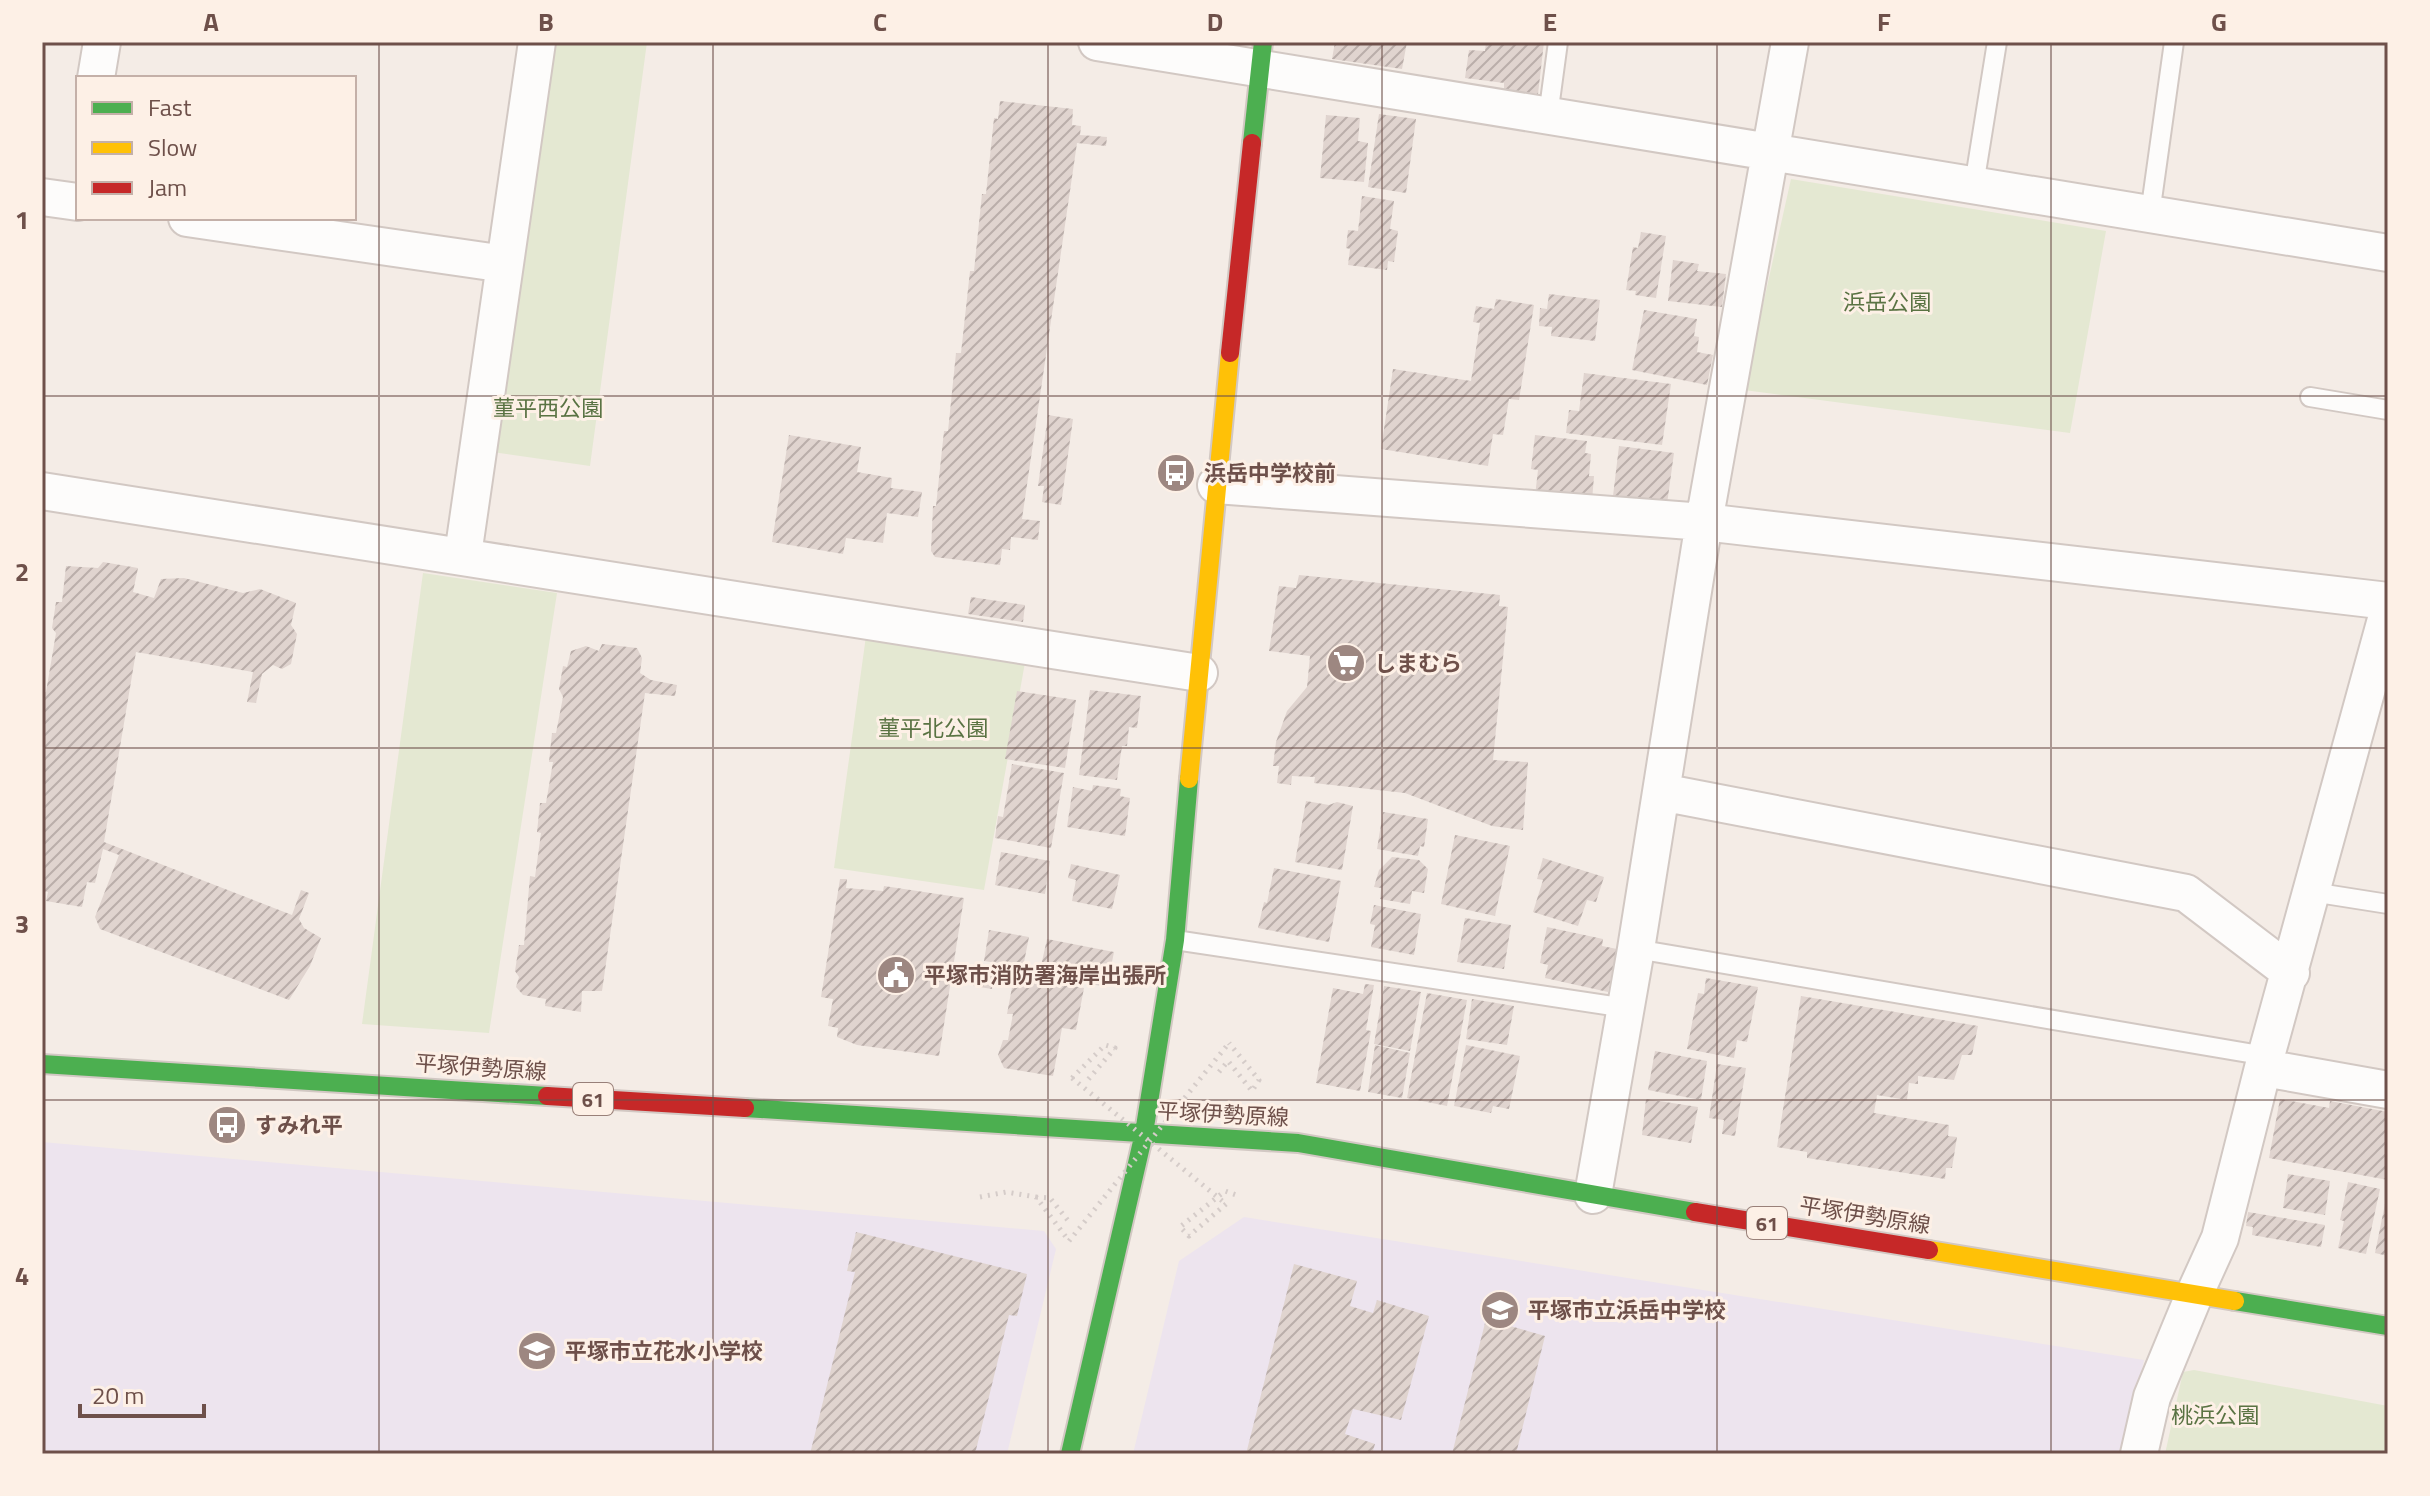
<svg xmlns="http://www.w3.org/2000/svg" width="2430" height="1496" font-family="'Titillium Web','Noto Sans JP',sans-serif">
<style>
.education{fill:#ede4ee}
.green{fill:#e4e8d2}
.building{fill:url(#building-hatch)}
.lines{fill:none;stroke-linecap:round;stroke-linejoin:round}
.lane-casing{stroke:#d2c8c3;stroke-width:22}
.street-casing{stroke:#d2c8c3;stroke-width:40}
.fast-casing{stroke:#d2c8c3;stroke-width:22}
.slow-casing{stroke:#d2c8c3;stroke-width:22}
.jam-casing{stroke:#d2c8c3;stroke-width:22}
.path{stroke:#d5ccc9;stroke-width:5;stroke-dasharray:2 6;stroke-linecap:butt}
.lane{stroke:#fdfcfb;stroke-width:18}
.street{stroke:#fdfcfb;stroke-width:36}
.fast{stroke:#4caf50;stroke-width:18}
.slow{stroke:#ffc107;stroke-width:18}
.jam{stroke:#c62828;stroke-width:18}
.path-bridge{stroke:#d5ccc9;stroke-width:5;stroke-dasharray:2 6;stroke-linecap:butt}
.grid{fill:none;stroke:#6e504a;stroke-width:2;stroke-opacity:0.55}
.labels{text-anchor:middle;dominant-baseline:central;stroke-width:6;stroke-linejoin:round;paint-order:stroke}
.shield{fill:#fdf0e6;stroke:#998079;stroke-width:2}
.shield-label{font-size:20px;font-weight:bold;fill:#6e504a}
.park-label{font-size:22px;fill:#5a7343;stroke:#fdf0e6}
.poi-label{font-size:22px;font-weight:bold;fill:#6e504a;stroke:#fdf0e6;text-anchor:start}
.street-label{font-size:22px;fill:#6e504a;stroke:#fdf0e6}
.neatline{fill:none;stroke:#6e504a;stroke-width:3}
.grid-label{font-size:26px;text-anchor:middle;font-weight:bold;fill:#6e504a}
</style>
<defs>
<pattern id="building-hatch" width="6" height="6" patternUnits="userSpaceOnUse" patternTransform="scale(2)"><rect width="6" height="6" fill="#e0d4cf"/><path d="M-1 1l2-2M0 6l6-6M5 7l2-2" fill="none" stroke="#baaeaa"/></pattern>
</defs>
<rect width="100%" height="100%" fill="#f4ece6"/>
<!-- education -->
<path class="education" d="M42,1142L1044,1231L1056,1249L1007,1454H42Z
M1244,1217L2144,1360L2123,1454H1133L1179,1261Z"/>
<!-- green -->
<path class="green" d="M550,42H647L590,466L492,452Z
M1791,179L2106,231L2070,433L1744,390Z
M423,573L557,593L489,1033L362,1024Z
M866,636L1026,657L984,890L834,868Z
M2194,1370L2388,1406V1454H2165L2183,1372Z"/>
<!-- building -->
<path class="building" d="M1335,42H1407L1402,69L1332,59Z
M1486,42H1544L1538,94L1504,90V83L1465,78L1469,50L1485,51Z
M1000,101L1073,109L1072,125L1081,126L1080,135L1107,137L1106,146L1077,143L1022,519L1040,521L1038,540L1011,537L1010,550L1002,549L1000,565L935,557L931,551L933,506H936L944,431H948L956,353H961L970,271H974L982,194H986L994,118L998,119Z
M1379,114L1416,119L1406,193L1368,187Z
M1326,115L1360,118L1358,141L1368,143L1364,182L1320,178Z
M1362,196L1394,201L1390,229L1398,231L1394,262L1388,261L1387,270L1348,265L1350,249L1346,248L1348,230L1358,231Z
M1641,232L1666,236L1656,298L1635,295L1636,291L1626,290L1633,247L1638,248Z
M1673,260L1699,264L1697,271L1726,274L1722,307L1668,301Z
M1549,294L1600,300L1595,341L1551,336L1552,327L1539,326L1540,308L1547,309Z
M1496,299L1534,305L1519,400L1509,399L1503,435L1493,434L1488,466L1381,449L1393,369L1471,381L1480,323L1473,322L1476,306L1494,309Z
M1644,310L1697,319L1694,336L1699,337L1697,352L1713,355L1707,385L1632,370Z
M1584,373L1671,384L1662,445L1566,433L1569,410L1579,411Z
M1048,415L1073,419L1061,505L1042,502L1044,486H1038Z
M789,435L861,447L857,472L892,478L891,488L922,492L918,517L887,513L883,543L846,538L843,554L772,542Z
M1535,435L1587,441L1585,453L1591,454L1589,476H1594L1592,501L1535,496L1538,470L1531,469Z
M1619,446L1674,453L1667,504L1613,496Z
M103,562L138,568L133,592L154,598L161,579L184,578L243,593L260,589L296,603L291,625L297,634L291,664L282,669L273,665L262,674L256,703L247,702L253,672L136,652L104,842L292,915L301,890L309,893L299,919L304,928L321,938L310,966L289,1000L100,929L95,917L119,855L103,849L95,883L87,882L82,907L46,901L48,892L42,891V693L46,692L56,633L52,628L56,602H62L66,566L98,568Z
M1299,575L1500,595L1499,606L1508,607L1493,760L1528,762L1523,830L1492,826L1405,793L1314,783L1315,777L1292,776L1291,785L1277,783L1279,766H1273L1276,742L1287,711L1307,687L1310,656L1269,651L1279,586L1296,588Z
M971,597L1025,605L1023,622L968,614Z
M602,644L637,648L642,658L640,673L651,680L677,685L675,696L645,693L602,991H582L581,1012L545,1006L546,999L523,995L516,987L519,977L515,971L519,945H524L530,876L535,877L541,833L537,832L540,803H546L553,762H549L552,733H556L563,697L559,689L563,666L567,667L571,651L586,646L599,651Z
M1090,690L1141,696L1137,728L1129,727L1127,746H1122L1117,780L1079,775Z
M1017,691L1076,700L1065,768L1005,759Z
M1012,764L1064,773L1051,848L995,838L998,816L1003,817Z
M1093,785L1121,789L1120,796L1130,798L1125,836L1067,827L1073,787L1092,791Z
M1306,801L1329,805L1337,802L1353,806L1342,870L1295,862Z
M1383,812L1428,819L1424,847L1420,846L1418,856L1377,849Z
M1455,835L1510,846L1495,916L1441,904Z
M1001,852L1050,861L1045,894L995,885Z
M1392,857L1419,860L1428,869L1424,893L1412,891L1410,904L1380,899L1381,888L1374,887L1379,870Z
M1543,858L1604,877L1596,902L1587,900L1578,926L1533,912L1543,880L1537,879Z
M1071,864L1120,875L1112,909L1072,901L1076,880L1068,878Z
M1274,868L1341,881L1329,942L1258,928L1264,902L1267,903Z
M840,879H847L846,888L883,891L884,886L964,898L939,1056L857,1045L837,1037L838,1028L828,1026L833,999L821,997Z
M1374,905L1421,914L1414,955L1371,947L1375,925L1370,924Z
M1465,918L1511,925L1504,969L1457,962Z
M1547,927L1603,939L1602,946L1617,949L1608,992L1545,978L1548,965L1540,963Z
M989,930L1029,937L1023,967L984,961Z
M1047,939L1114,952L1107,987L1039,975Z
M975,972L994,974L992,989L973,986Z
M1020,977L1084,988L1076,1030L1062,1028L1053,1076L1004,1068L998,1055L1003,1040H1008L1013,1014H1007L1013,982Z
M1706,978L1758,987L1747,1042L1737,1040L1734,1058L1687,1049L1698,993L1704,994Z
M1365,984L1374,985L1366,1030L1371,1031L1360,1091L1316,1083L1333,988L1363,994Z
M1384,986L1421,992L1410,1051L1374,1044Z
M1427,993L1467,1000L1447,1106L1407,1098Z
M1801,996L1978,1026L1972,1055H1962L1954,1080L1918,1076V1084L1909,1083L1907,1100L1877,1095L1874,1113L1949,1125L1948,1136L1957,1137L1952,1168H1946L1945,1179L1807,1158V1152L1777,1147Z
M1472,999L1514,1006L1507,1045L1466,1039Z
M1375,1045L1410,1053L1402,1098L1368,1092Z
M1466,1045L1520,1056L1509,1109L1493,1106L1491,1113L1454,1106Z
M1655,1051L1707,1061L1701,1100L1648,1090Z
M1717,1064L1746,1068L1735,1136L1722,1134L1724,1120L1709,1118Z
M1646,1099L1698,1107L1691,1143L1642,1135Z
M2280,1099L2329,1108L2330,1101L2388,1112V1180L2269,1158Z
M2288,1174L2330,1181L2325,1215L2283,1208Z
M2348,1182L2380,1189L2366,1254L2338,1248L2344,1221L2340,1220Z
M2387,1194H2388V1256L2375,1253Z
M2248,1212L2325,1225L2321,1247L2252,1235L2253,1227L2246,1226Z
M856,1232L1027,1274L1017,1316L1009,1315L975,1454H810L855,1272L847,1271Z
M1294,1264L1357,1281L1350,1306L1373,1313L1377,1300L1429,1316L1401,1420L1353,1409L1345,1434L1375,1444L1372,1454H1246Z
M1486,1319L1545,1336L1516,1454H1452Z"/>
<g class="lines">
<!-- lane casing -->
<g class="lane-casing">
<path id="lane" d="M1548,116L1558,42
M1974,185L1997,42
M2150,214L2174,42
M2310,397L2388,410
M2312,892L2388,904
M1175,940L1626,1008
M1636,949L2266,1056"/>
</g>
<!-- street casing -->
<g class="street-casing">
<path id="street" d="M1097,42L2388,253
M96,78L102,42
M42,197L78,202
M187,218L505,264
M1216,485L1704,522L2388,601
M42,491L1199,673
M463,555L537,42
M1661,792L2186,893L2291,973
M2264,1068L2388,1090
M1593,1195L1636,949L1704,522L1790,42
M2139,1454L2152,1397L2195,1293L2220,1238L2266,1056L2388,612"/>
</g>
<!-- fast casing -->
<g class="fast-casing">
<path id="fast" d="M1252,143L1263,42
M42,1064L547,1096
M745,1108L1298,1143L1695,1212
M2235,1301L2388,1326
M1070,1454L1144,1133L1175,940L1189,779"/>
</g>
<!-- slow casing -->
<g class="slow-casing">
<path id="slow" d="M1189,779L1230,353
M1929,1250L2235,1301"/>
</g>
<!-- jam casing -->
<g class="jam-casing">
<path id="jam" d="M1230,353L1252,143
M547,1096L745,1108
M1695,1212L1929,1250"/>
</g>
<!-- path -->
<path class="path" d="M1219,1072L1228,1061L1252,1091L1259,1080L1229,1043
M1072,1078L1105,1045L1115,1048L1086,1082
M980,1197L1006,1192L1036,1197L1069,1241
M1036,1197L1050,1198L1070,1223
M1226,1204L1189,1236L1180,1227L1225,1191L1239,1196"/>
<!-- lane -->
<use href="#lane" class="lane"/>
<!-- street -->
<use href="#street" class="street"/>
<!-- fast -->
<use href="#fast" class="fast"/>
<!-- slow -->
<use href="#slow" class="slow"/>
<!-- jam -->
<use href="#jam" class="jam"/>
<!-- path-bridge -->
<path class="path-bridge" d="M1072,1078L1226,1204
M1069,1241L1229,1043"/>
</g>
<!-- grid -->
<path class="grid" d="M379,42V1454M713,42V1454M1048,42V1454M1382,42V1454M1717,42V1454M2051,42V1454M42,396H2388M42,748H2388M42,1100H2388"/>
<!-- icons -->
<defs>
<g id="bus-disc" transform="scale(2)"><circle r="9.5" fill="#9d8781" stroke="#fdf0e6"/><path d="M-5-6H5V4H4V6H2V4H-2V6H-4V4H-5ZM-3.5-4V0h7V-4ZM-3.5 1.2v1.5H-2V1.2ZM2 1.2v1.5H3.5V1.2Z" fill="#fff"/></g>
<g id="supermarket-disc" transform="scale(2)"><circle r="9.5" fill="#9d8781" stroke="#fdf0e6"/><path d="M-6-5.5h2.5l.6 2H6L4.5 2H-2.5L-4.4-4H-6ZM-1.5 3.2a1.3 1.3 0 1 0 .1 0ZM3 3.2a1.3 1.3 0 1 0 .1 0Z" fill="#fff"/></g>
<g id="civic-disc" transform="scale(2)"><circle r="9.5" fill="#9d8781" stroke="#fdf0e6"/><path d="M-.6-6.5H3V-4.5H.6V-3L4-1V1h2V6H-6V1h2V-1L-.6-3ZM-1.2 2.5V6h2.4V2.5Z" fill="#fff"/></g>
<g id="school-disc" transform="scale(2)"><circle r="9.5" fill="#9d8781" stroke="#fdf0e6"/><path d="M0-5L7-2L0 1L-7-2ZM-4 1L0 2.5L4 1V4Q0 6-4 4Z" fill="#fff"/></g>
</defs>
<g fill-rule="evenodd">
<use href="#bus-disc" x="1176" y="473"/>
<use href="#supermarket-disc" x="1346" y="663"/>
<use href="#civic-disc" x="896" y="975"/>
<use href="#bus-disc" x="227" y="1125"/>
<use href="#school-disc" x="1500" y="1310"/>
<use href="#school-disc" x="537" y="1351"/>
</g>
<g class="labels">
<!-- shield labels -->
<g class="shield">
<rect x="573" y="1083" width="40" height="32" rx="6"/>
<rect x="1747" y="1207" width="40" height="32" rx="6"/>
</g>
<g class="shield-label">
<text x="593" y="1099">61</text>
<text x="1767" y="1223">61</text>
</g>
<!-- park labels -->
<g class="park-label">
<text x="1887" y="302">浜岳公園</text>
<text x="548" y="408">菫平西公園</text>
<text x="933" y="728">菫平北公園</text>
<text x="2215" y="1415">桃浜公園</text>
</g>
<!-- poi labels -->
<g class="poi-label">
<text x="1204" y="473">浜岳中学校前</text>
<text x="1374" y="663">しまむら</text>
<text x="924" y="975">平塚市消防署海岸出張所</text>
<text x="255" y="1125">すみれ平</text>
<text x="1528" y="1310">平塚市立浜岳中学校</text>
<text x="565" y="1351">平塚市立花水小学校</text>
</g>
<!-- street labels -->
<g class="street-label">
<text transform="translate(481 1067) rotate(4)">平塚伊勢原線</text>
<text transform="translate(1223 1114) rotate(3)">平塚伊勢原線</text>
<text transform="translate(1865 1215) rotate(9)">平塚伊勢原線</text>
</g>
</g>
<!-- border -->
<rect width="2430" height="1496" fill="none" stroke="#fdf0e6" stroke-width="88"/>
<!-- legend -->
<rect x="76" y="76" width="280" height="144" fill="#fdf0e6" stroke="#c4b0a8" stroke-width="2"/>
<rect x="92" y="102" width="40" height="12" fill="#4caf50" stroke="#c4b0a8" stroke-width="2"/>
<text x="148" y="116" font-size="24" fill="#6e504a">Fast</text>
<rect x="92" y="142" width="40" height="12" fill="#ffc107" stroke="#c4b0a8" stroke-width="2"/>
<text x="148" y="156" font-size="24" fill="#6e504a">Slow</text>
<rect x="92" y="182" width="40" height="12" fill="#c62828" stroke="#c4b0a8" stroke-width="2"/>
<text x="148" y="196" font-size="24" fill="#6e504a">Jam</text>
<!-- scale -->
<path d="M80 1404v12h124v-12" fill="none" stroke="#6e504a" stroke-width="4"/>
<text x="92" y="1404" font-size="24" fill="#6e504a" stroke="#fdf0e6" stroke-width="6" paint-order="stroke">20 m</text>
<rect x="44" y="44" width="2342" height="1408" class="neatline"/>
<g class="grid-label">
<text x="211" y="31">A</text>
<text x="546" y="31">B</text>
<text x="880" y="31">C</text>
<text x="1215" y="31">D</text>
<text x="1550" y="31">E</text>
<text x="1884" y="31">F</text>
<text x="2219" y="31">G</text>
<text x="22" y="229">1</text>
<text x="22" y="581">2</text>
<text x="22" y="933">3</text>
<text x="22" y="1285">4</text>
</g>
</svg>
